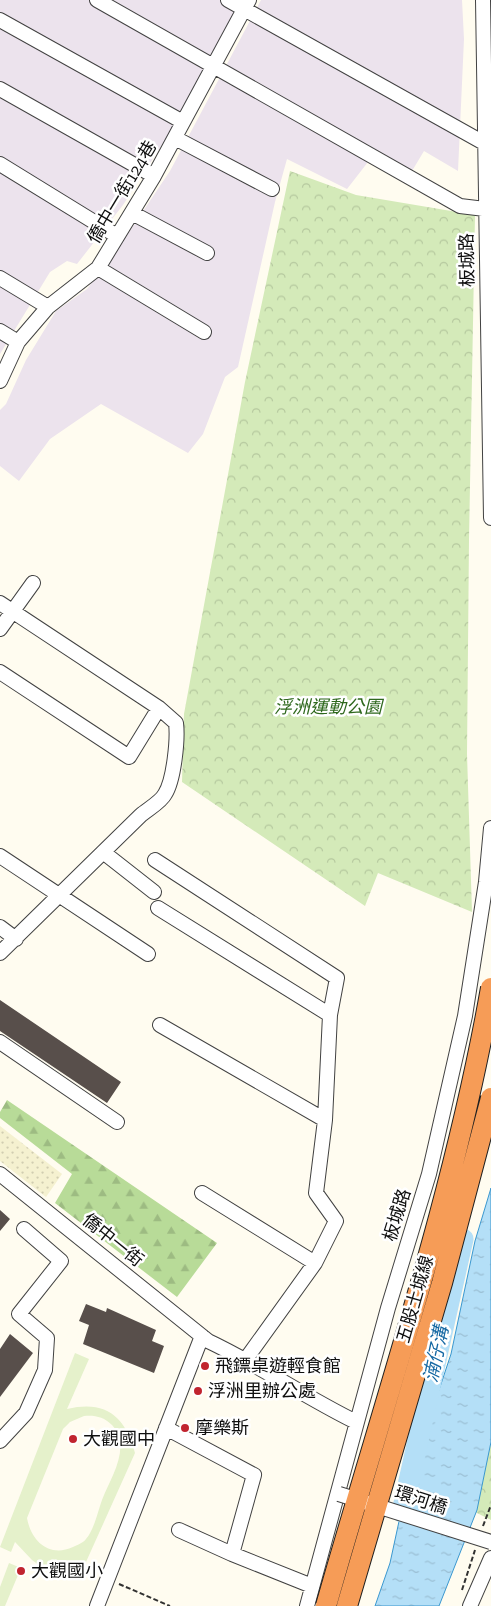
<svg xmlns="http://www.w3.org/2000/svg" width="491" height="1606" font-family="'Zilla Slab','Noto Sans TC',serif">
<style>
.industrial{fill:#ece3ed}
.farmland{fill:url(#farmland-dots)}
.forest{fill:url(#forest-firs)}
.park{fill:url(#park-crowns)}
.pitch{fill:#e5f1cb;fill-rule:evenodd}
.water{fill:url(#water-ripples);stroke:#3a97cf}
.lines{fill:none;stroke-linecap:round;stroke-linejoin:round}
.river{stroke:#b4dff7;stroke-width:21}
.building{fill:#584f4b}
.minor-casing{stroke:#424242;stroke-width:16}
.path{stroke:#313131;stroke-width:2;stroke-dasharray:5 2.5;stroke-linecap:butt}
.minor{stroke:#fff;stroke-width:14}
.minor-bridge-casing{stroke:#424242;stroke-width:16;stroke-linecap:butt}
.highway-bridge-casing{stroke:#202020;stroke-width:22;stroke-linecap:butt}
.minor-bridge{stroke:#fff;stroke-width:14}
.highway-bridge{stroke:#f69c57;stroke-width:20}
.poi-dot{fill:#c1242f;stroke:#fff;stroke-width:2}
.labels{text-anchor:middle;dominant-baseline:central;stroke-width:5;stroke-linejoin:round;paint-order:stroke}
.street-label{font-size:18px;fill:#0f0f0f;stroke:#fff}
.park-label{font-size:18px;font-style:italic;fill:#2e681d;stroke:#fff}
.poi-label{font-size:18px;fill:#0f0f0f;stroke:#fff;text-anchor:start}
.water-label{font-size:19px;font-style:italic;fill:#1568a3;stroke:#fff}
</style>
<defs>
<pattern id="farmland-dots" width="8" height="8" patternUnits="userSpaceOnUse" patternTransform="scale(1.25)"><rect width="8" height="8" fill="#f5f1d0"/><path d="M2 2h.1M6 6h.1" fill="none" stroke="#d1cdb1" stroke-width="1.8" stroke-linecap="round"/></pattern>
<pattern id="forest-firs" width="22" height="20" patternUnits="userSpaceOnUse" patternTransform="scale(1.25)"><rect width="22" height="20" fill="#b8db98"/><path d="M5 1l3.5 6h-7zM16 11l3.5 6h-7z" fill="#9dbb82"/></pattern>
<pattern id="park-crowns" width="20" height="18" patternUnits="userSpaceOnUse" patternTransform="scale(1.25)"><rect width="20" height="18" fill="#d4eab9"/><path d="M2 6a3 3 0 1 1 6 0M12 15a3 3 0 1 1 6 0" fill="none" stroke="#b5c89e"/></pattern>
<pattern id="water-ripples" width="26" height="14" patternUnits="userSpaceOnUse" patternTransform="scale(1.25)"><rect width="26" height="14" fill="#b4dff7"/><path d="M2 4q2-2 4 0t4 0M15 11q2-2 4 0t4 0" fill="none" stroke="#9abed3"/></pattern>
</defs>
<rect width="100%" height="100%" fill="#fffcf0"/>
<!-- industrial -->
<path class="industrial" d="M0,0H241L171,131L123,205L77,264L67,261L50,272L0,354Z
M261,0H462L464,39L458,171L424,151L406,181L368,162L347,189L287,159L275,202L238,367L225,377L203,434L188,453L101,404L50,439L19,481L0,466V410L6,404L26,360L56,311L87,289L123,241L170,171Z"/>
<!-- farmland -->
<path class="farmland" d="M0,1126L62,1174L46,1197L0,1161Z"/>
<!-- forest -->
<path class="forest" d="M7,1100L217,1243L177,1297L55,1203L72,1174L0,1118V1112Z"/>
<!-- park -->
<path class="park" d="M290,171L356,195L475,215L469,540L467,754L472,912L378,873L365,906L182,782L184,714L245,382Z
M491,1403V1520L473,1511Z"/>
<!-- pitch -->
<path class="pitch" d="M75,1353L89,1359L67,1409C106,1400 125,1416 135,1453L86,1562L67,1572L54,1571L43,1568L32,1560L15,1542L11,1552L0,1547ZM84,1416C95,1415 104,1417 112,1425C132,1447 111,1477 102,1500C98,1511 94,1530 86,1539C83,1543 77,1545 73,1547C49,1558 31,1541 27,1518L63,1429L70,1422Z
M9,1563L21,1568L5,1606H0V1587Z"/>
<!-- water -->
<path class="water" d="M491,1188V1442L477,1510L439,1606H375L390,1563L406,1489L451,1354L475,1241Z"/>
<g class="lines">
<!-- river -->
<path class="river" d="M402,1512L463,1239"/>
</g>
<!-- building -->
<path class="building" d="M0,1000L121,1082L107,1103L0,1031Z
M0,1210L10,1219L0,1231Z
M86,1304L106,1312L107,1308L156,1330L152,1341L164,1346L154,1373L83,1344L89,1325L79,1321Z
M10,1334L33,1353L0,1397V1349Z"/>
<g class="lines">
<!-- minor casing -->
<g class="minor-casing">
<path id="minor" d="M97,0L460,206L485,209
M228,0L484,143
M483,0L491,518
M0,20L183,122
M0,89L154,176
M175,138L272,189
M0,164L117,236
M132,213L207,253
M98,268L204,332
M0,278L48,307
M0,331L18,342
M0,381L18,342L48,307L98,268L154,176L249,0
M0,603L159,708L176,723C178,739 174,780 165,794C161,802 148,809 141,815L0,953
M0,629L33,583
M0,672L129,757L159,708
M103,852L154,892
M0,856L148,954
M155,860L337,978L330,1015L325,1120L316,1193L336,1221L315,1263L246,1359
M158,908L330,1015
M0,927L16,939
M160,1025L325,1120
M0,1042L117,1122
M0,1174L208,1341C259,1365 305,1397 356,1422
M202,1193L315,1263
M166,1428L254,1475L232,1554
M0,1441L26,1413L45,1370L47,1338L19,1314L61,1261L24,1229
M179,1530L232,1554L312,1586
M97,1606L202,1336
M307,1606L388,1308L429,1174L465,1016L486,882L491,828
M470,1606L491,1558"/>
</g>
<!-- path -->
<path class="path" d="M483,1526L491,1505
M119,1584L170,1606
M462,1590L475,1550"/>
<!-- minor -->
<use href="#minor" class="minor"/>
<!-- minor-bridge casing -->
<g class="minor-bridge-casing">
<path id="minor-bridge" d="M339,1494L491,1542"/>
</g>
<!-- highway-bridge casing -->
<g class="highway-bridge-casing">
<path id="highway-bridge" d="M326,1606C384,1401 454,1198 491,988
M347,1606L442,1283L491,1098"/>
</g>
<!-- minor-bridge -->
<use href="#minor-bridge" class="minor-bridge"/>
<!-- highway-bridge -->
<use href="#highway-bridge" class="highway-bridge"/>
</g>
<!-- markers -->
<g class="poi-dot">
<circle cx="205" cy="1366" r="5"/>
<circle cx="198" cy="1391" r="5"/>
<circle cx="185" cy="1428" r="5"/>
<circle cx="73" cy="1439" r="5"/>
<circle cx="21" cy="1571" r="5"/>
</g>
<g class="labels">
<!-- street labels -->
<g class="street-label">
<text transform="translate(122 192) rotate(-59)">僑中一街124巷</text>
<text transform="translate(467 260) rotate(-91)">板城路</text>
<text transform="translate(397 1215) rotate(-73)">板城路</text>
<text transform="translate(113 1240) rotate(39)">僑中一街</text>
<text transform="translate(415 1299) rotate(-74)">五股土城線</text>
<text transform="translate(421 1500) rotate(18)">環河橋</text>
</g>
<!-- park labels -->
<g class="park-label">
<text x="328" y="707">浮洲運動公園</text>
</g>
<!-- poi labels -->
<g class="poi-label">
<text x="215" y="1366">飛鏢桌遊輕食館</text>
<text x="208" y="1391">浮洲里辦公處</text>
<text x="195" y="1428">摩樂斯</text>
<text x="83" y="1439">大觀國中</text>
<text x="31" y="1571">大觀國小</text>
</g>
<!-- water labels -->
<g class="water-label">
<text transform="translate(436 1354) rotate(-78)">湳仔溝</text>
</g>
</g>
</svg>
